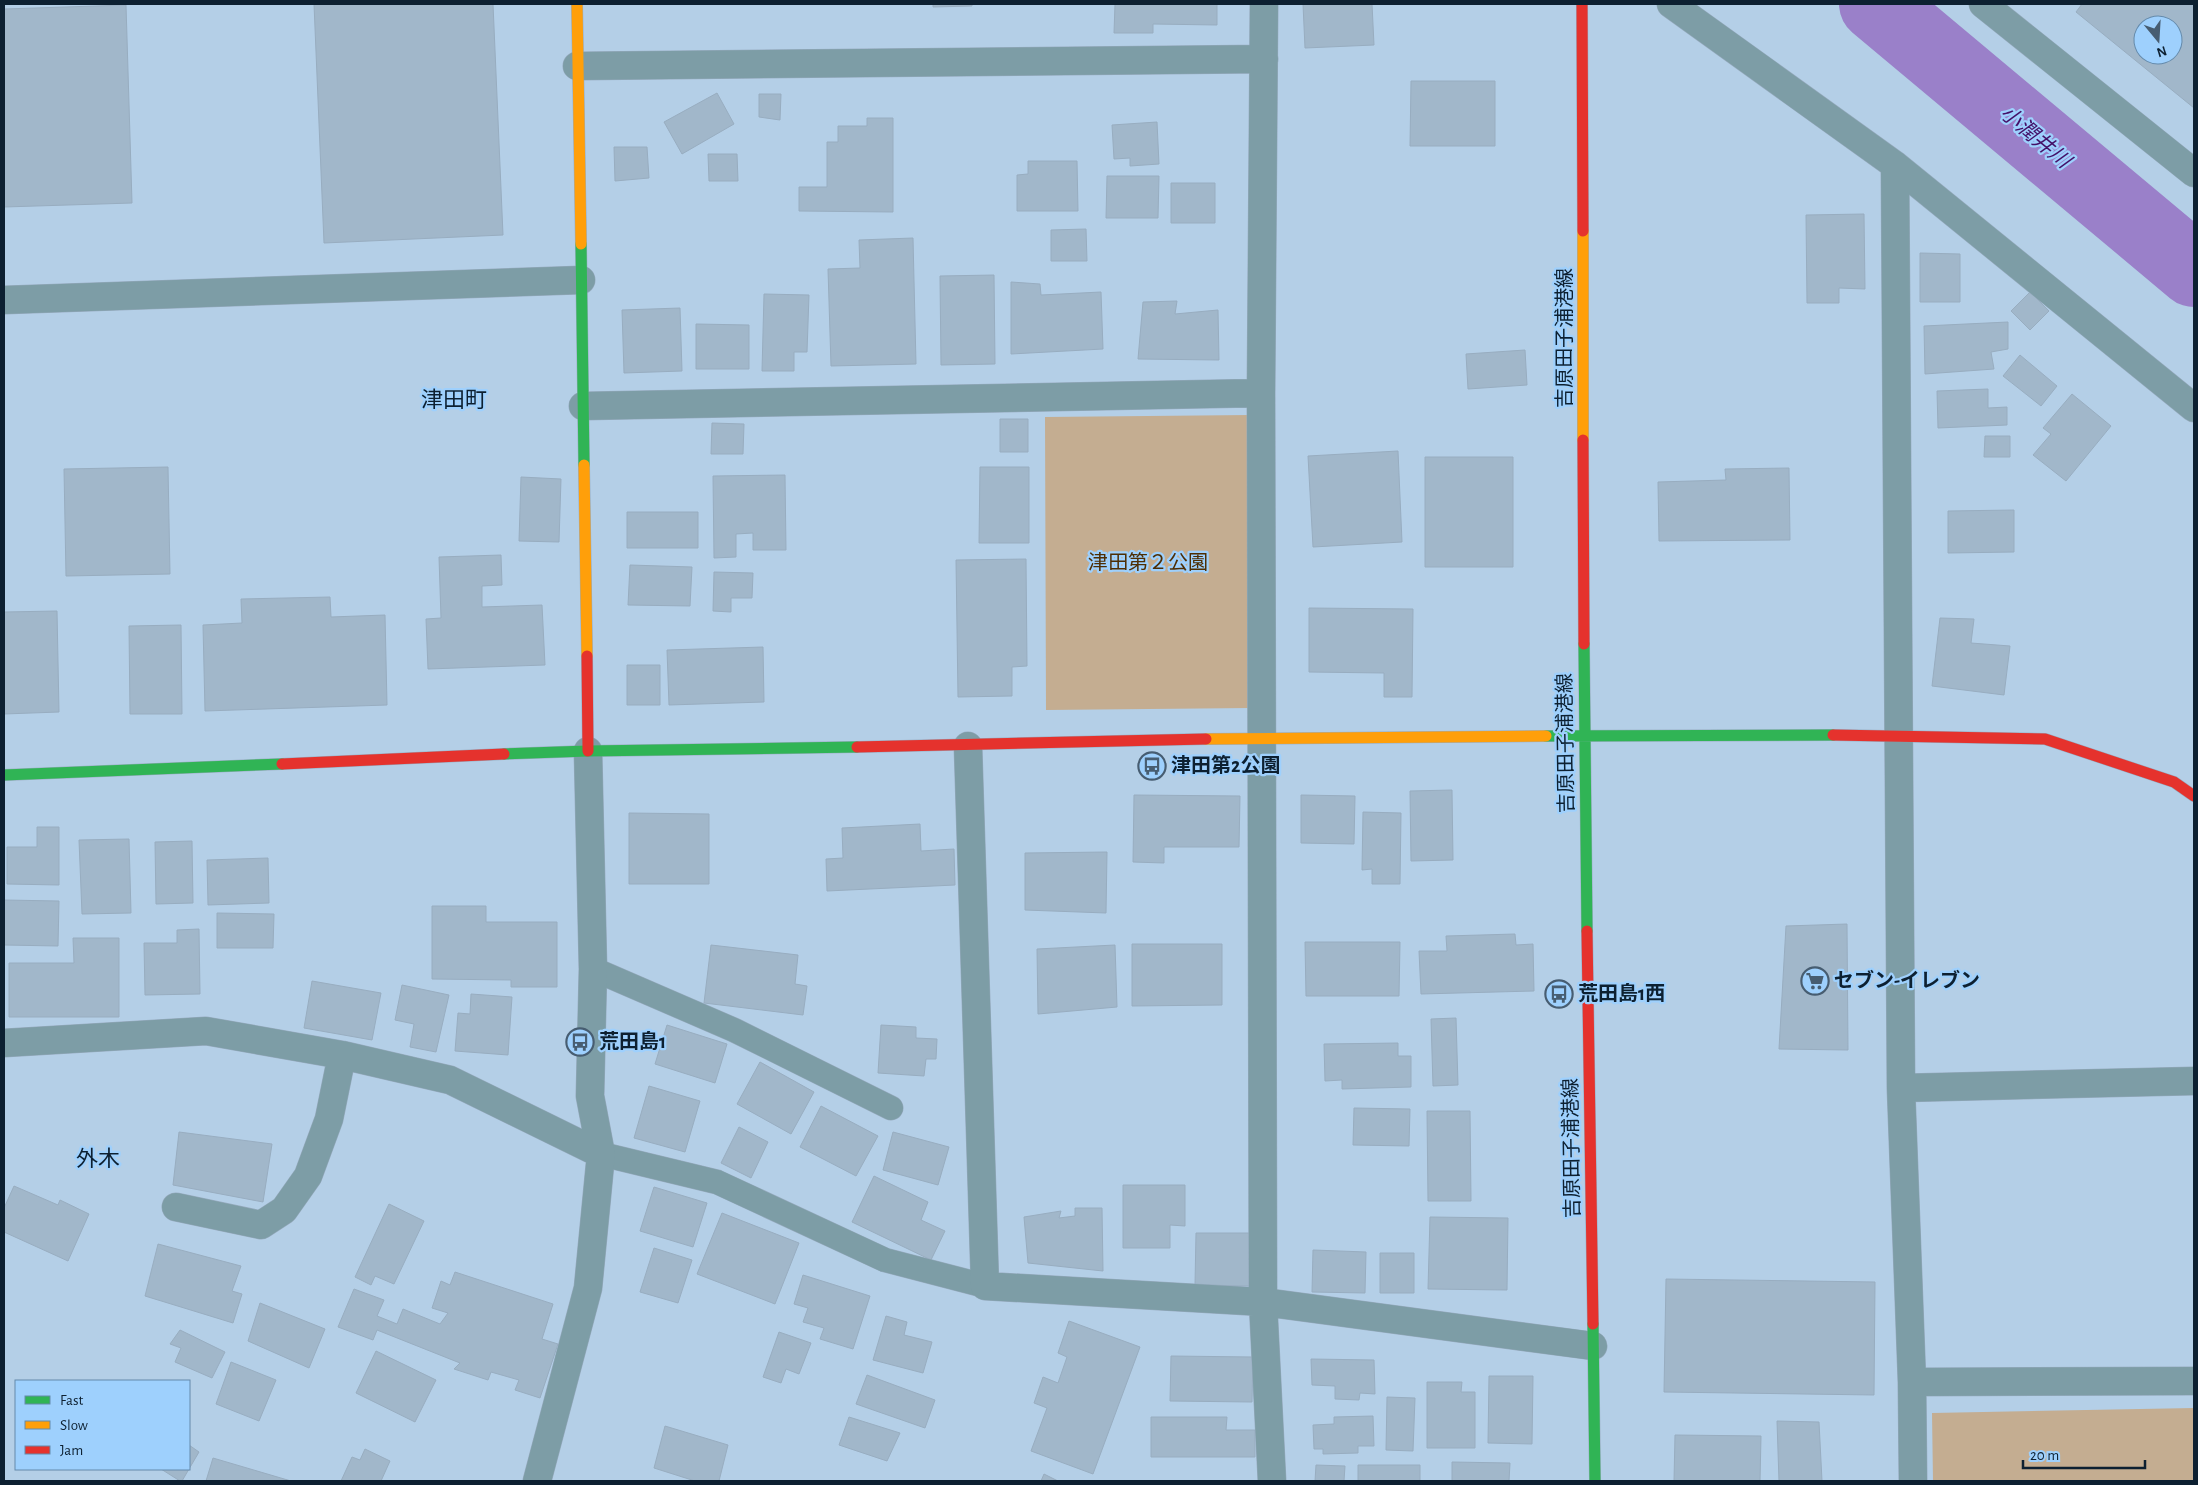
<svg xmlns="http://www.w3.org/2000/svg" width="2198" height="1485" font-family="'Alegreya Sans','Noto Sans JP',sans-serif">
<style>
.green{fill:#c4ad91}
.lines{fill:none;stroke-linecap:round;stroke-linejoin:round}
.river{stroke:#9a80c9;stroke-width:74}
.building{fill:#a1b7ca;stroke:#98adc0;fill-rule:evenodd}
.lane-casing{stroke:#97abbf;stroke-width:25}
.street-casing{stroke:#97abbf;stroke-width:29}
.fast-casing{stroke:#97abbf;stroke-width:12}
.slow-casing{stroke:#97abbf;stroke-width:12}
.jam-casing{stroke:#97abbf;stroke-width:12}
.lane{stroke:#7d9da6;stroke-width:24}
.street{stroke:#7d9da6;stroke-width:28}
.fast{stroke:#30b455;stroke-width:11}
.slow{stroke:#ff9f0a;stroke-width:11}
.jam{stroke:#e5322d;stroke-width:11}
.labels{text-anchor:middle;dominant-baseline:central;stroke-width:4.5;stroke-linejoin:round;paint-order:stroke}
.street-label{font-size:20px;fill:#0d2031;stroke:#9ed0fd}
.park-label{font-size:20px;fill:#4e2e04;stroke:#9ed0fd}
.poi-label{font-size:20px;font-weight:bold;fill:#0d2031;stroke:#9ed0fd;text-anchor:start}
.water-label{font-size:21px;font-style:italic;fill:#441067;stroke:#9ed0fd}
.quarter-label{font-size:22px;fill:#0d2031;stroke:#9ed0fd}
</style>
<rect width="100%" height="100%" fill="#b4cfe7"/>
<!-- green -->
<path class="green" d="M1250,415L1251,708L1046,710L1045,417Z
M2194,1408V1481H1933L1932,1413Z"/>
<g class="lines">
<!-- river -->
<path class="river" d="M1876,4L2194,270"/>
</g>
<!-- building -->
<path class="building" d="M314,4H493L503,235L324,243Z
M933,4H972V6L933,7Z
M1115,4H1217V25L1153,24V33H1114Z
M1303,4H1372L1374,45L1305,48Z
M2082,4H2194V108L2076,12ZM2143,25H2173V55H2143Z
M126,5L132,203L4,207V9Z
M1411,81H1495V146H1410Z
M717,93L734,124L682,154L664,122Z
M759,94H781L780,120L759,117Z
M867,118H893V212L799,211V187H827V142H838V126H867Z
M1157,122L1159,164L1130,166V158L1114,159L1112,125Z
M614,147H647L649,178L615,181Z
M708,154H737L738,181H709Z
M1028,161H1077L1078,211H1017V175L1028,174Z
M1107,176H1159L1158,218H1106Z
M1171,183H1215V223H1171Z
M1864,214L1865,289L1839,288V303H1807L1806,215Z
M1086,229L1087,261H1051V230Z
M913,238L916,364L831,366L828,269L860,268L859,240Z
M1920,253L1960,254V302H1920Z
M994,275L995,364L941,365L940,276Z
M1011,282L1040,284L1041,295L1101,292L1103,349L1011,354Z
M2030,292L2049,311L2030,330L2011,311Z
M764,294L809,295L807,352H794V371H762Z
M1177,301L1175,314L1218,310L1219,360L1138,359L1143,302Z
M680,308L682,371L624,373L622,310Z
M2008,322V349L1991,352L1994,369L1925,374L1924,326Z
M696,324L749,325V369H696Z
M1525,350L1527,385L1468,389L1466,354Z
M2020,355L2057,386L2041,406L2003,376Z
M1988,389V408L2007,407V425L1938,428L1937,391Z
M2072,394L2111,426L2066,481L2033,455L2051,434L2043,428Z
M1000,419H1028V452H1000Z
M712,423L744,424L743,454H711Z
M1985,436H2010V457H1984Z
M1398,451L1402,542L1313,547L1308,456Z
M1425,457H1513V567H1425Z
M168,467L170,574L66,576L64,469Z
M980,467H1029V543H979Z
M1789,468L1790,540L1659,541L1658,482L1726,480L1725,469Z
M785,475L786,550H753V533L736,534V557L714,558L713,476Z
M521,477L561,479L559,542L519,541Z
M2014,510V552L1948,553V511Z
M627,512H698V548H627Z
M501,555L502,585L482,586V607L542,605L545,665L428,669L426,619L441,618L439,557Z
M1026,559L1027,666L1012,667V696L958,697L956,560Z
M630,565L692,567L690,606L628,605Z
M714,572L753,573L752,598H731V612L713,611Z
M330,597L331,617L385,615L387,705L205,711L203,625L242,623L241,599Z
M1309,608L1413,609L1412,697H1384V673L1309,672Z
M57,611L59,712L4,714V612Z
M1940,618L1974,619L1971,643L2010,646L2004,695L1932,686Z
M181,625L182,714H130L129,626Z
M763,647L764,702L669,705L667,650Z
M627,665H660V705H627Z
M1452,790L1453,860L1411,861L1410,791Z
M1134,795L1240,796L1239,847H1164V863L1133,862Z
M1301,795L1355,796L1354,844L1301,843Z
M1363,812L1401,813L1400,884H1372V869L1362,870Z
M629,813L709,814V884H629Z
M920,824L921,851L954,849L955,885L827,891L826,859L843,858L842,828Z
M37,827H59V885L7,884V847H37Z
M129,839L131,913L82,914L79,840Z
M192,841L193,903L156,904L155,842Z
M1107,852L1106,913L1025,910V853Z
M268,858L269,903L208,905L207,860Z
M4,900L59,901L58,946L4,945Z
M432,906H486V922H557V987H511V980L432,979Z
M217,913L274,914L273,948H217Z
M1847,924L1848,1050L1779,1049L1786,926Z
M199,929L200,994L145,995L144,943H177V930Z
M1515,934L1516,945L1533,944L1534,991L1421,994L1419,951H1447L1446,936Z
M73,938H119V1017H9V963H74Z
M1305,942H1400L1399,996H1306Z
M1132,944H1222V1005L1132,1006Z
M711,945L798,955L795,984L807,986L803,1015L704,1003Z
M1115,945L1117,1007L1038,1014L1037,949Z
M312,981L381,993L372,1040L304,1028Z
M402,985L449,995L436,1052L410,1047L414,1024L395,1020Z
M471,994L512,997L508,1055L455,1051L458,1013L470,1014Z
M1456,1018L1458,1085L1433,1086L1431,1019Z
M667,1025L727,1044L715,1083L655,1064Z
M881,1025L916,1027V1038L937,1039L936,1059H926L924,1076L878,1073Z
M1398,1043V1056H1411V1087L1342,1089V1080L1325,1081L1324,1044Z
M760,1062L814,1092L791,1134L737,1104Z
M649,1086L700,1101L685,1152L634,1138Z
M821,1106L878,1136L856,1176L800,1147Z
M1354,1108L1410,1109L1409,1146L1353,1145Z
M1427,1111H1470L1471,1201H1428Z
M739,1127L768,1142L751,1178L721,1163Z
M179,1132L272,1144L263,1202L173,1185Z
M893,1132L949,1147L938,1185L883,1170Z
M874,1176L928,1202L921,1220L945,1231L931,1260L852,1222Z
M1123,1185H1185V1226L1170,1225V1248H1123Z
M14,1186L58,1205L60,1200L89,1214L68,1261L4,1232V1208Z
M654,1187L707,1203L693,1247L640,1231Z
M389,1204L424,1221L394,1284L375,1276L371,1285L355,1277Z
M1075,1208H1102L1103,1271L1028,1263L1024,1217L1061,1211L1059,1218L1075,1216Z
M722,1213L799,1243L775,1304L697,1274Z
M1430,1217L1508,1218L1507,1290L1428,1289Z
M1196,1233H1252V1286L1195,1285Z
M158,1244L241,1266L232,1291L242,1294L233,1323L145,1296Z
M654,1248L692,1260L678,1303L640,1292Z
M1313,1250L1366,1252L1365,1293L1312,1292Z
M1380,1253H1414V1293H1380Z
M455,1272L553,1304L542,1339L558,1344L540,1398L515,1390L519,1380L491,1372L488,1380L454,1369L460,1363L377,1330L373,1340L338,1327L354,1289L384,1300L377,1316L397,1324L403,1309L440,1324L448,1313L432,1308L441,1281L450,1285Z
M803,1275L870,1296L853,1349L820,1339L824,1328L803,1322L808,1308L794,1304Z
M1666,1279L1875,1282L1874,1395L1664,1392Z
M260,1303L325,1329L309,1368L248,1341Z
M886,1316L907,1322L904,1335L932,1342L923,1373L873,1360Z
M1069,1321L1140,1347L1093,1474L1031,1451L1047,1408L1034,1403L1043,1377L1058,1383L1067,1357L1058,1353Z
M180,1330L225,1352L212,1378L175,1362L181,1348L170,1344Z
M779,1332L811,1343L799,1374L786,1369L781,1383L763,1377Z
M376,1351L436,1380L415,1422L356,1393Z
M1171,1356L1253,1357L1252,1402L1170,1401Z
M1311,1359L1374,1360L1375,1394L1360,1393L1359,1400L1335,1399V1386L1312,1385Z
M231,1362L276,1380L259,1421L216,1404Z
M867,1375L935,1400L925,1428L856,1404Z
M1489,1376H1533L1532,1444L1488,1443Z
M1427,1382H1462L1461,1392H1475V1448H1427Z
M1387,1397L1415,1398L1413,1451L1386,1450Z
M1373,1416L1374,1446H1358V1453L1323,1454V1449H1314L1313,1425L1334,1424V1417Z
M849,1417L900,1433L887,1461L839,1445Z
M1151,1417H1227L1226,1430H1255V1457H1151Z
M1777,1421L1819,1422L1822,1481H1779Z
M665,1426L728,1445L719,1481H695L654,1468Z
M1675,1435L1761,1436L1760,1481H1674Z
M189,1445L199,1452L182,1481H180L161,1469H189Z
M365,1449L390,1461L381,1481H341L352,1457L360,1460Z
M213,1458L291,1481H206Z
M1452,1462L1510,1463L1509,1481H1452Z
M1316,1465L1345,1466L1344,1481H1315Z
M1358,1465H1420V1481H1358Z
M1044,1474L1058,1481H1041Z"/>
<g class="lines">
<!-- lane casing -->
<g class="lane-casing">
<path id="lane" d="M593,969L734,1030L891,1108
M601,1154L717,1182L885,1260L985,1286"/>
</g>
<!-- street casing -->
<g class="street-casing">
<path id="street" d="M1264,4L1261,393L1263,1302L1272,1481
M1671,4L1895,165L2194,408
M1983,4L2194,173
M577,66L1264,59
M1895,165L1901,1088L1912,1382L1913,1481
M4,300L581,280
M583,406L1261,393
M968,746L985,1286L1263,1302L1593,1346
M4,1043L206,1031L342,1055L450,1080L601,1154
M1901,1088L2194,1081
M176,1207L261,1225L284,1210L308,1176L329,1119L342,1055
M1912,1382L2194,1381
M537,1481L588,1288L601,1154L590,1096L593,969L588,751"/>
</g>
<!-- fast casing -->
<g class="fast-casing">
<path id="fast" d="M581,244L584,465
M1584,644L1587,931
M1546,736L1833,735
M504,754L588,751L857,747
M4,775L282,764
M1593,1324L1595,1481"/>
</g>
<!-- slow casing -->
<g class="slow-casing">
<path id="slow" d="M577,4L581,244
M1583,231V440
M584,465L587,656
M1206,739L1546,736"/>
</g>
<!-- jam casing -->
<g class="jam-casing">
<path id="jam" d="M1582,4L1583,231
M1583,440L1584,644
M587,656L588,751
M1833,735L2045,739L2174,782L2194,796
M857,747L1206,739
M282,764L504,754
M1587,931L1593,1324"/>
</g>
<!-- lane -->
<use href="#lane" class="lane"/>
<!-- street -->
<use href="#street" class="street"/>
<!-- fast -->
<use href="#fast" class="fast"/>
<!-- slow -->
<use href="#slow" class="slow"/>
<!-- jam -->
<use href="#jam" class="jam"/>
</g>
<!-- icons -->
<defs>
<g id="bus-ring" transform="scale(1.4375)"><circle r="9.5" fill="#9ed0fd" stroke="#475d71" stroke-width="1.5"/><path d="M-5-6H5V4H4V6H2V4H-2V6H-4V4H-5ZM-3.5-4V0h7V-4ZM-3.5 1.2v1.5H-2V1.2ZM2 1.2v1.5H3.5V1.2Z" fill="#475d71"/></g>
<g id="supermarket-ring" transform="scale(1.4375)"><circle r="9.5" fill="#9ed0fd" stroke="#475d71" stroke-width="1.5"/><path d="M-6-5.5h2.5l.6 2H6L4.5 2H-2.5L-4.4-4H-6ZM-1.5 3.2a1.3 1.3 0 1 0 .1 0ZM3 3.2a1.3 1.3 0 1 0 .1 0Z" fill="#475d71"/></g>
</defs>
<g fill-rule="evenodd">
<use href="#bus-ring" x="1152" y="766"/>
<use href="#supermarket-ring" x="1815" y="981"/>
<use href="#bus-ring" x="1559" y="994"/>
<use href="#bus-ring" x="580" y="1042"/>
</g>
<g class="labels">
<!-- street labels -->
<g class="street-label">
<text transform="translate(1565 338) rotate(-90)">吉原田子浦港線</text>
<text transform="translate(1566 743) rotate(-91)">吉原田子浦港線</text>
<text transform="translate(1572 1148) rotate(-91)">吉原田子浦港線</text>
</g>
<!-- park labels -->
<g class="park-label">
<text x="1148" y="563">津田第２公園</text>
</g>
<!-- poi labels -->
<g class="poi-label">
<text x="1171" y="766">津田第2公園</text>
<text x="1834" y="981">セブン-イレブン</text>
<text x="1578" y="994">荒田島1西</text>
<text x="599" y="1042">荒田島1</text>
</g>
<!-- water labels -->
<g class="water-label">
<text transform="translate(2035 137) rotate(40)">小潤井川</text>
</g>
<!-- quarter labels -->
<g class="quarter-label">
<text x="454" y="400">津田町</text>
<text x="98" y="1159">外木</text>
</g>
</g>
<!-- border -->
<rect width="2198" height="1485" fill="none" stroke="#0d2031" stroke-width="10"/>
<!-- legend -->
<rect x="15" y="1380" width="175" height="90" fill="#9ed0fd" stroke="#648aab"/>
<rect x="25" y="1396" width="25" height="8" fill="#30b455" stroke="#648aab"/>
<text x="60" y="1405" font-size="15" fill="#0d2031">Fast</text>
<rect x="25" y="1421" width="25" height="8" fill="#ff9f0a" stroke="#648aab"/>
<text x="60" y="1430" font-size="15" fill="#0d2031">Slow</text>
<rect x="25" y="1446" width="25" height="8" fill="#e5322d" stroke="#648aab"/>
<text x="60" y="1455" font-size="15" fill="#0d2031">Jam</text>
<!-- north arrow -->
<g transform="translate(2158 40) rotate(162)"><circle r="24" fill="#9ed0fd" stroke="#648aab"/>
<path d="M0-4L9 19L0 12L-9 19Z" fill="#475d71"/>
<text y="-8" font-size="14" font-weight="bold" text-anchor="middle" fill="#0d2031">N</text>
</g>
<!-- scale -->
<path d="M2023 1460v8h122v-8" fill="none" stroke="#0d2031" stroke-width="2.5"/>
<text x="2030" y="1460" font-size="15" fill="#0d2031" stroke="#9ed0fd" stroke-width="4" paint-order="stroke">20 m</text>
</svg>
